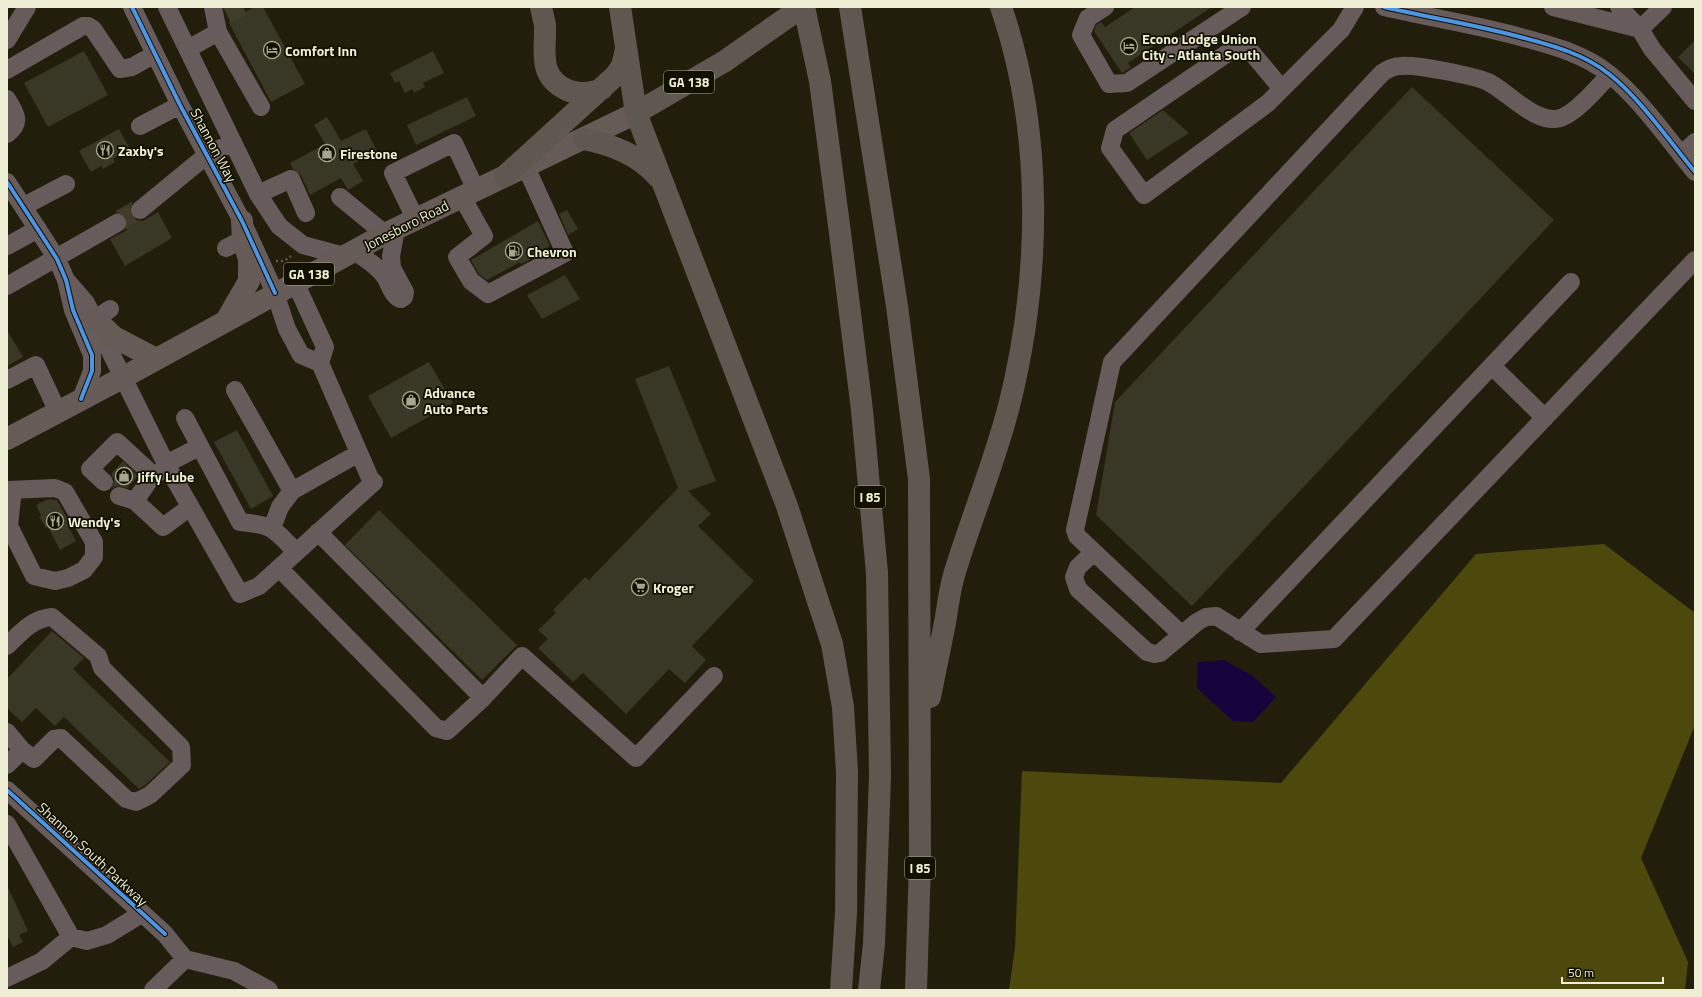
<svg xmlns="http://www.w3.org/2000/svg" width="1702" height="997" font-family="'Titillium Web',sans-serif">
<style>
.forest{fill:#4d490c}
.water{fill:#16033c}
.building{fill:#393725}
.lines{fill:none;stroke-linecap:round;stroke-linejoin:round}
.minor-tunnel{stroke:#403e29;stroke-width:18;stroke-dasharray:18 9;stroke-linecap:butt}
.path{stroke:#625a53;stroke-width:2.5;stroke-dasharray:2 3;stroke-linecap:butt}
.minor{stroke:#675b5c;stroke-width:18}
.major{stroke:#675b57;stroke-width:22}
.highway{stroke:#5e5850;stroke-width:22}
.cycleway-casing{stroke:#111001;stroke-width:6}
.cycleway{stroke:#4d94e3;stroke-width:4}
.labels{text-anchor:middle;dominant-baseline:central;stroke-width:3.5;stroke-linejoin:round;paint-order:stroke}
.shield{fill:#111001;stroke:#acab95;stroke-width:1}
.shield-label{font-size:13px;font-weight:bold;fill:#eeeed5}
.poi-label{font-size:14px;font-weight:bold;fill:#eeeed5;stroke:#111001;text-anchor:start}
.street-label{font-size:14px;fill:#eeeed5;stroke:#111001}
</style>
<rect width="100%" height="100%" fill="#211f0b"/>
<!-- forest -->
<path class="forest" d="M1604,544L1695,613V725L1641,858L1688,962L1685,990H1009L1015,948L1022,771L1281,783L1476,554Z"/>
<!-- water -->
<path class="water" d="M1224,660L1253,676L1276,697L1253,722L1233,721L1197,688L1198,662Z"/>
<!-- building -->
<path class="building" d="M234,7H243L245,12L255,7H263L305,84L271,102L229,23L230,21L226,12Z
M1135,7H1212L1128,63L1131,68L1122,73L1094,31L1096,25L1101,22L1105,27Z
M1695,40V74L1678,57Z
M84,51L108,95L48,127L24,83Z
M433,51L444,73L423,83L425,87L414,93L412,89L405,93L399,81L395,83L390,73Z
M1412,87L1554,220L1192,606L1096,515L1115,402Z
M467,97L476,116L416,145L407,125Z
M1163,110L1189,133L1147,160L1129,133Z
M327,117L341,141L366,129L377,151L353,164L363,181L348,190L341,178L310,195L301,175L293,169L290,163L325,144L314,125Z
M119,129L130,149L113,159L115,162L103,169L101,166L91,172L79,151Z
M133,201L130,211L132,217L137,220L143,221L158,212L172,238L125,266L110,239L126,231L127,223L126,218L123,214L115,211Z
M567,210L578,229L568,235L559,214Z
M538,221L550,246L532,256L533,258L521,264L520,262L487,280L479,274L471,260Z
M565,275L580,299L542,319L527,295Z
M7,330L23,357L7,366Z
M429,362L453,403L391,438L368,396Z
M669,366L716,481L688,491L711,514L698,526L754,581L692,646L706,660L685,683L669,669L626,714L583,673L573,682L538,648L548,639L538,630L556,613L553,610L585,577L589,580L678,488L635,379Z
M237,430L273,496L251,509L214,442Z
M123,461L138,476L127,488L117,486L112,488L114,479L111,474Z
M48,499L57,500L71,525L68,526L76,541L60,550L48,527L46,528L39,517L41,516L36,505Z
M379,510L517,645L482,680L345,545Z
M52,631L84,658L73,669L170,762L144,786L139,789L64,717L55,726L36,708L22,722L7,708V679Z
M7,885L28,931L19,935L23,942L13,947L7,935Z"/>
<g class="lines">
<!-- minor-tunnel -->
<path class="minor-tunnel" d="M227,15L243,7
M117,223L140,210"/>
<!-- path -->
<path class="path" d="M276,261H284L291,256"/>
<!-- minor -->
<path class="minor" d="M132,7L180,105L242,221L275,293L287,329L301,355L320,363
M167,7L258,194L279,226L303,245L344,256
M1105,7L1088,18L1081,35L1109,84L1127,83L1242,7
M1384,7C1431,18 1478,25 1524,38C1554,46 1584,54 1609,74C1639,97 1670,142 1695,172
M1553,7L1640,29
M1619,7L1640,29L1652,49L1695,101
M1640,29L1663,7
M218,32L261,107
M7,40L27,7
M188,49L218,32L213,7
M7,70L83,26H88L93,29L120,69L132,67L155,54
M1610,75C1597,87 1581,108 1565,116C1540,130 1509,92 1488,82C1475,76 1415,64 1401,66C1393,66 1388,69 1382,73L1112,362L1075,530L1077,536L1094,552L1078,567L1074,577L1078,589L1147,652L1155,654L1160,653L1197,622L1206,617L1216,616L1261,644L1334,639L1695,260
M1282,89L1252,53L1232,50L1115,130L1110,148L1144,195L1268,103L1341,30L1355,7
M7,99C15,113 23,122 7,134
M140,126L180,105
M1681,155L1695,142
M7,182L57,259L66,280L73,310L92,355V371L81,399
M258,194L291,179L306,213
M340,197L385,234
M462,197L484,236L457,257L471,281L488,294L565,253L526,167
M24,206L66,184
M140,210L207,155L233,142
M415,218L393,173L454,143L476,190
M7,246L38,229
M226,248L249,236
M354,251C364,258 378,266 385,277C389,283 393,298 401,299L404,297L405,292L392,268L391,256L396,229
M66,280L86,303L166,464L240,594L259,586L374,482
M295,282L325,347L320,363L370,478
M7,286L117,223
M95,319L110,309
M1492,366L1545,418
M7,380L36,365L58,412
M235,390L292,491L359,453
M185,418L240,522C274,525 274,529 296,552
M166,464L199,447
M153,475L135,501L163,527L190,507
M104,482L90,469L117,442L153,475L168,468
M9,490L55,488L65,492L94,542V557L84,570L68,578L55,581L34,576L9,526L12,498
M119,496L135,501
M272,528L280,507L292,491
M318,532L483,698L522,656L636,758L714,676
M1094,552L1181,634
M279,568L436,728L447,731L483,698
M1240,632L1571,282
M7,646C20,633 33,618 52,617L98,656L102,668L181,747L182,765L150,795L136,802L126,799L61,738L54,739L34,759L22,750L7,732
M7,765L22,750
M7,790L165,934L185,959L234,971L269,990
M7,824L71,937L87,941L107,935L141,914
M7,978L42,961L71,937
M153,990L185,959"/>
<!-- major -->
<path class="major" d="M95,319L114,337L156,359
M227,319L249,281V259L243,239L242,221
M7,439L124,377L385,234L636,113"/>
<!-- highway -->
<path class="highway" d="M541,7C542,13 544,19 545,25C546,51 537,76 567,90C579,95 591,93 602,89
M620,7L636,113L787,506L832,644L843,707L847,772L846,913L841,990
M804,7L820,81L840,233L862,410L877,573L880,776L874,944L869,990
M850,7L897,306L919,479L920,863L916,990
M636,113L725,61L802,7
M584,139C613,145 639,155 658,177
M505,176L615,76L622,66L626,49
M930,697C935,671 941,644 946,617C948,603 950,589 954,575C971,519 994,464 1009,406C1041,279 1044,132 1001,7"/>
<!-- cycleway casing -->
<g class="cycleway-casing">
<path id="cycleway" d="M132,7L180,105L242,221L275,293
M1384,7C1431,18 1478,25 1524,38C1554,46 1584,54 1609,74C1639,97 1670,142 1695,172
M7,182L57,259L66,280L73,310L92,355V371L81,399
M7,790L165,934"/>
</g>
<!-- cycleway -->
<use href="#cycleway" class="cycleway"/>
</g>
<!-- icons -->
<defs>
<g id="hotel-ring" transform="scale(0.9)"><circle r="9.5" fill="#111001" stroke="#a6a68e" stroke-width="1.5"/><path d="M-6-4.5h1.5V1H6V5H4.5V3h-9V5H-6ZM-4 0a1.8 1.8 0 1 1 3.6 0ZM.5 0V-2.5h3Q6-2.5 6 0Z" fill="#a6a68e"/></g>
<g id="restaurant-ring" transform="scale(0.9)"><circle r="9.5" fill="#111001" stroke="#a6a68e" stroke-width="1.5"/><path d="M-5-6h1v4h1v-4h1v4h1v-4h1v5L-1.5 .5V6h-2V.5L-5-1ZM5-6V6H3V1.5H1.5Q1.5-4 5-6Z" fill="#a6a68e"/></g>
<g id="shop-ring" transform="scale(0.9)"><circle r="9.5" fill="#111001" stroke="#a6a68e" stroke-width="1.5"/><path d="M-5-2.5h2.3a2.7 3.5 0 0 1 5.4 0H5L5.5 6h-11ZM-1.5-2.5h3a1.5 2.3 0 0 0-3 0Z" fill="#a6a68e"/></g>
<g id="fuel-ring" transform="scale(0.9)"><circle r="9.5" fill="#111001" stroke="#a6a68e" stroke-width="1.5"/><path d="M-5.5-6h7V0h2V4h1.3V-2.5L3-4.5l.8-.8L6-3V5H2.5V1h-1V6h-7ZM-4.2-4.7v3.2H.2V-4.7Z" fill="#a6a68e"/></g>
<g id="supermarket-ring" transform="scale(0.9)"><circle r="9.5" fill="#111001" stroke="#a6a68e" stroke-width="1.5"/><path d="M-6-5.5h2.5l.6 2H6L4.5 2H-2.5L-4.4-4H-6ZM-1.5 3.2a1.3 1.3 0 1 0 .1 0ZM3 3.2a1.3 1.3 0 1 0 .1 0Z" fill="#a6a68e"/></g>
</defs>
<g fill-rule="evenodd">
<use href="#hotel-ring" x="1129" y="46"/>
<use href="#hotel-ring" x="272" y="50"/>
<use href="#restaurant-ring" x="105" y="150"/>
<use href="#shop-ring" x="327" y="153"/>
<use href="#fuel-ring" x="514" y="251"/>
<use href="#shop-ring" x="411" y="400"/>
<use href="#shop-ring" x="124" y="476"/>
<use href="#restaurant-ring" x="55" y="521"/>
<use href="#supermarket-ring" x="640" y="587"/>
</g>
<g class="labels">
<!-- shield labels -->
<g class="shield">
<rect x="664" y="71" width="50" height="22" rx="3"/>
<rect x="284" y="263" width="50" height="22" rx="3"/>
<rect x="855" y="486" width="30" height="22" rx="3"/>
<rect x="905" y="857" width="30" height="22" rx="3"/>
</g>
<g class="shield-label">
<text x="689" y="82">GA 138</text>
<text x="309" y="274">GA 138</text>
<text x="870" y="497">I 85</text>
<text x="920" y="868">I 85</text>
</g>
<!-- poi labels -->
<g class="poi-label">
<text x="1142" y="38">Econo Lodge Union<tspan x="1142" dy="16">City - Atlanta South</tspan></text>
<text x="285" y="50">Comfort Inn</text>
<text x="118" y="150">Zaxby's</text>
<text x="340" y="153">Firestone</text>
<text x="527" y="251">Chevron</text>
<text x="424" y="392">Advance<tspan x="424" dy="16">Auto Parts</tspan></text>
<text x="137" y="476">Jiffy Lube</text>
<text x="68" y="521">Wendy's</text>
<text x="653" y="587">Kroger</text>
</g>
<!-- street labels -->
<g class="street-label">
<text transform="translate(214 145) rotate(62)">Shannon Way</text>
<text transform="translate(406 225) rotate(-27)">Jonesboro Road</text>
<text transform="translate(93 854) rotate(43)">Shannon South Parkway</text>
</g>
</g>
<!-- border -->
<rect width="1702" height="997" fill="none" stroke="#eeeed5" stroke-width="16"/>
<!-- scale -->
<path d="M1562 977v6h101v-6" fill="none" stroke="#eeeed5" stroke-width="2"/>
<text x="1568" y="977" font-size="12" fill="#eeeed5" stroke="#111001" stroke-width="3" paint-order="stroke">50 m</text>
</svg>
